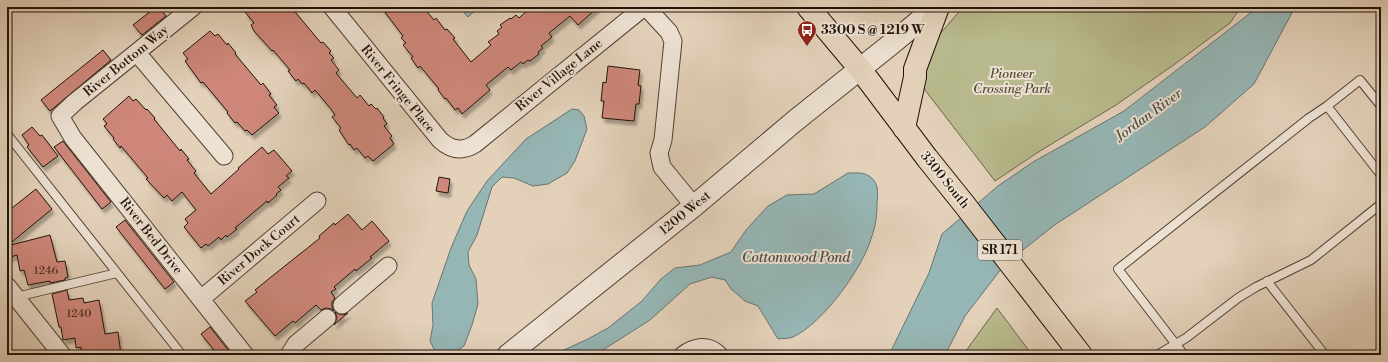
<svg xmlns="http://www.w3.org/2000/svg" width="1388" height="362" font-family="'Libre Bodoni',serif">
<style>
.green{fill:#b8ba8d;stroke:#6c664b}
.water{fill:#96b6b5;stroke:#677570}
.building{fill:#ce877a;stroke:#201309;filter:url(#shadow)}
.lines{fill:none;stroke-linecap:round;stroke-linejoin:round}
.service-casing{stroke:#514235;stroke-width:10}
.minor-casing{stroke:#514235;stroke-width:19}
.tertiary-casing{stroke:#514235;stroke-width:23}
.primary-casing{stroke:#201309;stroke-width:24}
.service{stroke:#ede1d2;stroke-width:8}
.minor{stroke:#ede1d2;stroke-width:17}
.tertiary{stroke:#ede1d2;stroke-width:21}
.primary{stroke:#e3d1ba;stroke-width:22}
.labels{text-anchor:middle;dominant-baseline:central;stroke-width:4;stroke-linejoin:round;paint-order:stroke}
.number-label{font-size:11px;fill:#4c3025}
.shield{fill:#ede1d2;stroke:#5e5145;stroke-width:1}
.shield-label{font-size:12px;font-weight:bold;fill:#201309}
.poi-label{font-size:13px;font-weight:bold;fill:#201309;stroke:#ede1d2;text-anchor:start}
.street-label{font-size:13px;fill:#201309;stroke:#ede1d2}
.park-label{font-size:13px;font-style:italic;fill:#554d37;stroke:#ede1d2}
.water-label{font-size:14px;font-style:italic;fill:#494c45;stroke:#ede1d2}
</style>
<defs>
<filter id="shadow"><feDropShadow dx="2.5" dy="4.5" stdDeviation="1" flood-color="#0004"/></filter>
</defs>
<rect width="100%" height="100%" fill="#e3d1ba"/>
<filter id="stains"><feTurbulence type="fractalNoise" baseFrequency=".005" numOctaves="4"/><feColorMatrix values="0 0 0 0 .2 0 0 0 0 .09 0 0 0 0 .02 0 0 0 .5 -.17"/></filter>
<radialGradient id="worn" r=".72"><stop offset=".6" stop-color="#630" stop-opacity="0"/><stop offset="1" stop-color="#630" stop-opacity=".3"/></radialGradient>
<!-- green -->
<path class="green" d="M963,7H1241L1230,23L1175,64L1116,105L1040,151L995,181L925,90L920,77L928,48Z
M997,308L1030,352L1032,355H963Z"/>
<!-- water -->
<path class="water" d="M459,7H479L468,17Z
M1258,7H1295L1254,84L1205,127L1056,224L1005,264L965,316L945,355H889L929,273L942,234L998,186L1033,162L1124,111Z
M572,109L579,110L584,116L587,129L575,161L567,173L548,184L533,186L514,178L502,177L492,187L477,235L468,252L469,265L476,279L478,304L472,325L464,346L450,355L436,353L430,341L433,325L432,303L451,248L467,211L487,181L526,139Z
M848,173C855,173 863,172 869,176C879,182 878,193 877,203C877,214 876,225 872,236C863,268 823,323 793,337C789,339 783,338 778,339L758,306L745,301L731,289L725,280L712,277L690,284L650,320L595,355H553L588,339L608,328L642,301L661,279L675,268L700,265L731,252L746,230L768,206L787,195L814,194Z"/>
<!-- building -->
<path class="building" d="M156,7H159L166,16L142,35L133,25Z
M251,7H291L321,43L323,42L331,51L329,53L334,58L331,60L339,70L336,73L357,98L360,95L369,106L371,104L376,109L377,108L384,117L383,118L387,124L384,126L392,136L390,138L394,144L373,161L368,156L365,158L357,148L354,150L350,144L349,145L339,130L341,128L332,117L335,115L331,109L315,90L312,93L304,83L302,84L298,79L296,81L288,71L290,70L273,50L272,51L254,31L251,25L254,23L245,12Z
M381,7H423L434,20L436,18L445,30L447,29L455,38L453,39L471,62L491,45L488,42L499,34L497,31L502,27L500,25L510,18L511,19L516,15L519,18L529,9L532,12L538,7H598L578,25L570,16L549,33L552,37L541,46L543,48L538,52L539,54L530,61L528,60L523,64L521,62L511,70L508,67L486,85L490,90L462,114L458,108L455,110L446,98L445,99L438,90L439,89L420,66L418,68L411,58L413,57L403,45L406,43L401,38L403,36Z
M210,31L215,36L218,34L227,45L228,43L236,53L235,54L261,85L263,83L271,94L269,95L277,105L274,107L279,113L252,135L247,130L245,131L237,122L235,123L227,113L228,112L203,82L201,83L185,61L188,59L183,53Z
M103,50L111,60L50,111L41,100Z
M608,66L640,70L638,85L641,86L639,104H636L634,121L602,118L604,101H601L603,82L606,83Z
M129,96L133,101L136,99L146,110L147,109L155,118L154,119L180,151L181,149L189,159L187,160L196,171L194,173L211,194L239,169L238,168L262,147L268,154L274,150L292,171L286,176L289,178L278,187L281,190L276,194L277,195L268,203L267,201L235,228L237,229L227,237L226,235L221,240L219,237L208,246L206,244L201,248L184,227L188,223L185,219L196,210L182,192L172,201L167,195L164,198L146,179L148,178L121,146L120,148L113,139L114,138L104,126L107,124L103,119Z
M32,127L40,136L42,135L58,156L43,167L27,147L29,145L22,135Z
M63,141L111,202L102,209L54,147Z
M439,177L450,179L448,193L436,191Z
M36,189L52,209L7,246L50,235L57,262L65,261L68,277L65,278V280L50,283V281L28,285L24,270L20,271L17,255L7,258V212Z
M348,214L362,230L372,221L389,241L370,257L372,258L356,271L355,269L334,287L336,289L331,292L335,298L332,302V307L334,311L331,309L326,308L321,310L316,305L295,323L293,321L275,336L245,301L257,292L255,290L271,277L320,238L319,236L334,223L335,225Z
M125,220L174,282L165,289L116,227Z
M67,290L69,300L83,298L84,303L99,300L105,334L118,332L121,355H82L81,347L76,348L75,338L63,340L61,327H59L52,294Z
M335,312L339,314L343,315L348,313L334,325L336,321L337,317Z
M210,327L229,351L225,355H218L201,334Z"/>
<g class="lines">
<!-- service casing -->
<g class="service-casing">
<path id="service" d="M1381,106L1360,80L1327,106L1381,175
M7,134L182,355
M1267,281L1325,355
M16,297L117,273
M1157,355L1186,338L1238,298L1256,287L1311,260L1381,204
M1184,355L1118,269L1309,118L1327,106"/>
</g>
<!-- minor casing -->
<g class="minor-casing">
<path id="minor" d="M193,7L75,102L60,116L73,138L245,355
M332,7L440,140C451,150 462,152 475,144L644,7
M646,7L669,32L673,41L663,140L659,153L662,167L694,206
M137,53L224,156
M7,286L62,355
M201,299L317,201
M342,305L388,266
M289,355L296,344L327,318
M683,355C694,347 708,343 719,355"/>
</g>
<!-- tertiary casing -->
<g class="tertiary-casing">
<path id="tertiary" d="M508,355L694,206L796,120L890,45L918,22L933,7"/>
</g>
<!-- primary casing -->
<g class="primary-casing">
<path id="primary" d="M808,7L860,69L927,158L964,204L1081,355
M904,128L915,77V69L938,7"/>
</g>
<!-- service -->
<use href="#service" class="service"/>
<!-- minor -->
<use href="#minor" class="minor"/>
<!-- tertiary -->
<use href="#tertiary" class="tertiary"/>
<!-- primary -->
<use href="#primary" class="primary"/>
</g>
<!-- icons -->
<defs>
<g id="bus-pin" transform="scale(1)"><path d="M0 17L-7.5 6A9.5 9.5 0 1 1 7.5 6Z" fill="#8f2418" stroke="#ede1d2"/><path d="M-5-6H5V4H4V6H2V4H-2V6H-4V4H-5ZM-3.5-4V0h7V-4ZM-3.5 1.2v1.5H-2V1.2ZM2 1.2v1.5H3.5V1.2Z" fill="#fff"/></g>
</defs>
<g fill-rule="evenodd">
<use href="#bus-pin" x="807" y="30"/>
</g>
<g class="labels">
<!-- number labels -->
<g class="number-label">
<text x="46" y="271">1246</text>
<text x="79" y="314">1240</text>
</g>
<!-- shield labels -->
<rect class="shield" x="978" y="240" width="44" height="20" rx="3"/>
<g class="shield-label">
<text x="1000" y="250">SR 171</text>
</g>
<!-- poi labels -->
<g class="poi-label">
<text x="821" y="30">3300 S @ 1219 W</text>
</g>
<!-- street labels -->
<g class="street-label">
<text transform="translate(126 61) rotate(-39)">River Bottom Way</text>
<text transform="translate(559 75) rotate(-39)">River Village Lane</text>
<text transform="translate(398 89) rotate(51)">River Fringe Place</text>
<text transform="translate(945 180) rotate(51)">3300 South</text>
<text transform="translate(685 213) rotate(-39)">1200 West</text>
<text transform="translate(151 236) rotate(52)">River Bed Drive</text>
<text transform="translate(259 250) rotate(-40)">River Dock Court</text>
</g>
<!-- park labels -->
<g class="park-label">
<text x="1012" y="74">Pioneer<tspan x="1012" dy="15">Crossing Park</tspan></text>
</g>
<!-- water labels -->
<g class="water-label">
<text transform="translate(1149 115) rotate(-36)">Jordan River</text>
<text x="796" y="258">Cottonwood Pond</text>
</g>
</g>
<!-- margin -->
<rect width="1388" height="362" fill="none" stroke="#e3d1ba" stroke-width="24"/>
<rect x="8" y="8" width="1372" height="346" fill="none" stroke="#201309" stroke-width="2"/>
<rect x="12" y="12" width="1364" height="338" fill="none" stroke="#201309"/>
<rect width="100%" height="100%" filter="url(#stains)"/>
<rect width="100%" height="100%" fill="url(#worn)"/>
</svg>
